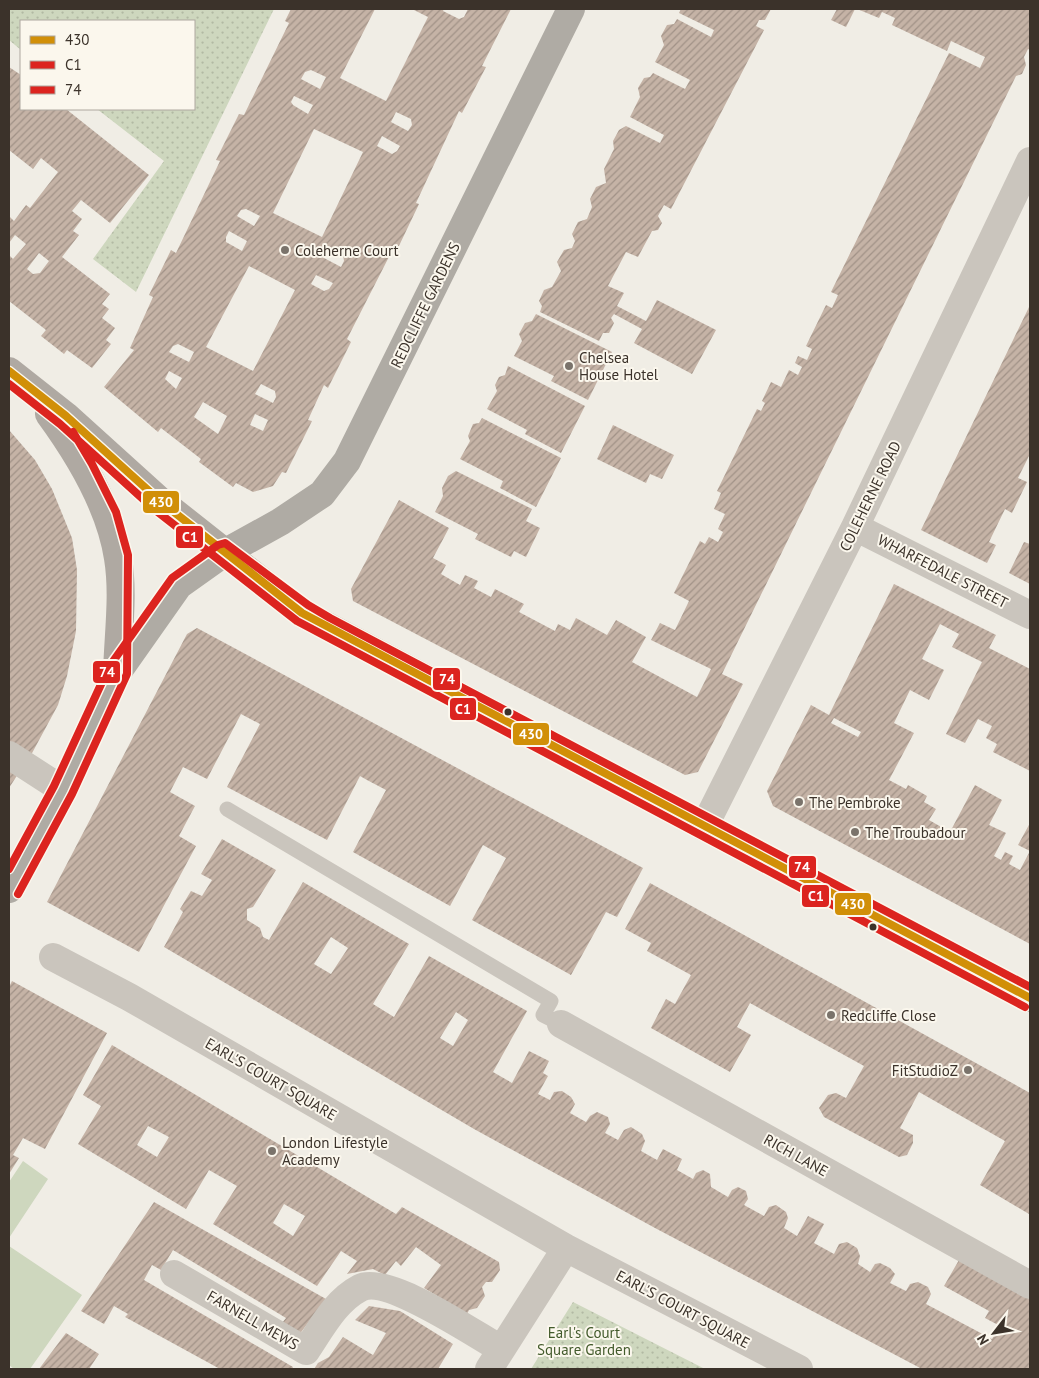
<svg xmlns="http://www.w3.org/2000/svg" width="1039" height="1378" font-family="'PT Sans',sans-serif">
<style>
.green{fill:#ced7be}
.garden{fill:url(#garden-dots)}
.building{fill:url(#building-hatch);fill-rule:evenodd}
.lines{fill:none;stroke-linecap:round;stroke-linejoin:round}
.lane{stroke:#cac5bd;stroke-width:15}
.street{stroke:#cac5bd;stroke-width:28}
.primary{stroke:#afa9a2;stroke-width:28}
.highway{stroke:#afaba4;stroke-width:28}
.bus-1-casing{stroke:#fbf7ed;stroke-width:11}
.bus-2-casing{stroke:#fbf7ed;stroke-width:11}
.bus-3-casing{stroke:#fbf7ed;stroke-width:11}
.bus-1{stroke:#d18f08;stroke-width:8}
.bus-2{stroke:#dc241f;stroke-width:8}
.bus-3{stroke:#dc241f;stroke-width:8}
.poi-dot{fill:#7a736b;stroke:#fbf7ed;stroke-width:2}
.bus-dot{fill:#3b322a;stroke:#fbf7ed;stroke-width:2}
.labels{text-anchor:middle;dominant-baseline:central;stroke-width:4;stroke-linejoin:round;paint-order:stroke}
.poi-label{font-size:15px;fill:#3b322a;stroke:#fbf7ed;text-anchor:start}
.street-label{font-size:15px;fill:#3b322a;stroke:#fbf7ed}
.park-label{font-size:15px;fill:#435b2c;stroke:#fbf7ed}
.line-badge{stroke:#fbf7ed;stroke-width:2}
.badge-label{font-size:14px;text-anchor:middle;font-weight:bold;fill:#fff}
</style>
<defs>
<pattern id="garden-dots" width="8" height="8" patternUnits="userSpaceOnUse" patternTransform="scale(1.25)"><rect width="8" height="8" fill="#ced7be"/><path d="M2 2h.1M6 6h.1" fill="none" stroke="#b2b9a3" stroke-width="1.8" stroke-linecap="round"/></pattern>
<pattern id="building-hatch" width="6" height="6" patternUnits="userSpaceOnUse" patternTransform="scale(1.25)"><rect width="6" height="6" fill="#c5b3a6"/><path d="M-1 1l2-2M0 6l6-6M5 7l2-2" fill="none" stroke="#a19287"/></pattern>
</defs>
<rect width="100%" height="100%" fill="#f0ede5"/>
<!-- green -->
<path class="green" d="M23,1161L48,1179L9,1238V1182Z
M9,1246L82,1295L30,1369H14L9,1365Z"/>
<!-- garden -->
<path class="garden" d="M9,9H274L136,292L93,259L164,161L97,109H194V21H21V50L9,40Z
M573,1302L705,1369H531Z"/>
<!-- building -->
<path class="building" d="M291,9H375L340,78L386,101L428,17L412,9H444L443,11L459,19L464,17L468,9H511L482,66L486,67L462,113L459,111L416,203L419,204L397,250L394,247L347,339L351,342L328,388L324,385L308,420L312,421L286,473L282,472L273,486L253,492L236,483L233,487L199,462L201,459L161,428L158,432L104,387L134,350L130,348L153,297L149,295L171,250L176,253L220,161L216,160L239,114L244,115L289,23L285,21ZM311,70L326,77L320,89L301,79L305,72ZM294,96L313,105L308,114L293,105L291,102ZM396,112L411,119L412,125L408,131L391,122ZM314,129L363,152L322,237L273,213ZM382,136L400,146L397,151L392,154L377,146ZM246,209L260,216L254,226L237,216L241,210ZM229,231L247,241L242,251L226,242V237ZM329,248L343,255L344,261L341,267L324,258ZM249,266L295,290L253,371L206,347ZM316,275L333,283L329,289L324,291L311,284ZM178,344L194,352L189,362L169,352L173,346ZM169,371L182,378L176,389L165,379ZM261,384L275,391L276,397L273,403L255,394ZM203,402L227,416L218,434L194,417ZM255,414L268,420L263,431L250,425Z
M681,9H771L765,20H759L756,26L764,30L671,209L664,205L658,216L662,223L658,230L652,231L638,257L626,252L608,286L624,293L617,306L646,321L657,300L716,330L692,374L634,343L642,329L614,314L611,318L614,323L609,333H603L599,341L540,312L542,306L539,301L544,290L552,287L561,271L557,262L564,250L572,248L575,241L572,234L578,222L587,219L592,207L590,199L596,187L606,183L604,169L614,149L613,141L619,130L626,126L660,143L664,135L630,117L640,97L638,88L644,78L650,77L653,73L685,89L690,80L655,62L664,45L661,36L667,25L674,24L677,19L711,37L714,30L679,13Z
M837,9H855L846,27L831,20Z
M857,9H1030V50L1028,49L1024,57L1026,65L1022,74L1016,76L722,674L743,684L698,772L685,775L353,601L351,589L399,500L449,528L433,558L446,565L441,574L460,585L465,575L478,581L474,588L491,597L495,589L524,604L519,612L555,631L558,624L570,630L576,618L607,635L616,620L646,637L632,662L697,697L711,669L651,640L660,623L675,630L689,601L674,593L700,541L705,544L709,537L718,542L723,532L718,529L725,514L714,509L721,493L717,491L757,409L761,411L765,403L762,401L771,382L781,387L789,370L798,375L802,367L795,363L798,356L807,360L812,349L806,346L826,305L832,308L838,295L831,292L949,53L980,68L985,57L951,41L947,51L892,25L895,18L882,12L879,18Z
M9,67L21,75V109H66L149,175L110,223L81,200L72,211L82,219L73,231L79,235L62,257L110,294L102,304L109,309L102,318L115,328L106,340L111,344L92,368L67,350L64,354L41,336L46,330L9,301V255L13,259L26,244L15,235L9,243V216L14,221L26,205L30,208L58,172L41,158L33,169L9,150ZM39,253L49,261L40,273L33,274L27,269Z
M1030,305V454L1018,478L1027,482L1012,513L1005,509L989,542L996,545L987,563L921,530Z
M536,314L612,352L588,400L551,381L554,376L514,356L522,341L519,334L525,323L532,321Z
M508,366L585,406L561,453L525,434L527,430L487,409L497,391L495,385L499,377L505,375Z
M482,418L561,458L536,507L500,488L503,481L460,459L470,441L468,436L473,424L479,423Z
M613,425L674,455L662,479L650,474L646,483L597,459Z
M9,430L35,460L52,489L72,538L77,570L76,631L67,676L58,705L31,755L9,741Z
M456,471L532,509L526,521L540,528L526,557L514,551L511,557L475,539L478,534L435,512L443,496L442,488L448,476Z
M1024,542L1030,544V584L1009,573Z
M894,584L996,635L989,648L1030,669V771L993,752L997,744L986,738L992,726L978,719L965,743L946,734L982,662L952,647L959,634L940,624L922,659L944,670L929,700L910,690L894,723L914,733L889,780L906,789L908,785L927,796L924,802L936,809L929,820L950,832L975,785L1002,800L989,825L1006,833L994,856L1001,860L1005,852L1013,856L1009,864L1020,870L1030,851L1018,845L1030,823V944L773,806L767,791L811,705L829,715ZM834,718L861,732L858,737L831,723Z
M197,628L643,868L617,917L606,912L571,975L472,920L506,858L483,845L450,906L353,852L386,790L367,780L360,776L327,840L227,787L260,724L241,714L207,779L183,767L170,792L195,806L179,836L196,846L139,952L47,902L187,634Z
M9,768L18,774L9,788Z
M222,839L276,870L253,907L247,909V920L260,928L263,937L269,940L303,882L409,944L373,1004L394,1017L429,956L527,1011L493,1072L512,1083L529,1051L549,1061L543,1073L548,1076L538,1094L550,1100L554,1092L562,1091L571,1097L575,1104L570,1113L586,1122L590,1116L597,1112L608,1117L610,1124L605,1133L618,1140L624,1130L631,1127L642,1134L645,1141L641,1151L657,1160L663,1149L682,1159L677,1170L693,1179L696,1173L703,1170L710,1174L711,1187L728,1197L732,1190L738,1187L746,1191L748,1199L744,1205L764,1216L769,1207L776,1205L786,1212L788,1218L784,1228L797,1236L808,1216L824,1224L814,1243L834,1254L839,1244L847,1242L857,1248L860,1256L858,1264L870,1272L875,1264L880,1263L890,1268L895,1274L890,1283L906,1291L910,1284L918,1282L928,1287L931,1294L926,1304L992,1339L1000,1326L985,1318L989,1311L944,1286L959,1260L1030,1299V1369H922L655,1228L474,1129L164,947L183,912L180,909L191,891L202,896L212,880L201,874ZM331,937L348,948L331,974L314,964ZM456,1012L468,1020L453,1046L440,1038Z
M650,883L1030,1093L1029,1214L980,1185L1005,1141L919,1092L900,1128L913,1135V1143L907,1155L899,1157L824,1117L819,1108L828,1095L836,1093L846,1098L864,1066L750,1003L737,1027L751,1035L730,1072L651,1028L666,999L675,1004L691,975L647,951L651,943L625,929Z
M12,981L107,1033L45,1149L23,1138L13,1155L19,1158L9,1174V987Z
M112,1045L396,1214L402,1207L499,1262L500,1270L492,1282H486L482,1287L485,1296L477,1308L469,1310L467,1314L424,1288L441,1265L416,1247L401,1266L396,1261L385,1275L373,1269L347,1274L357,1261L341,1251L317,1286L213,1224L237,1186L209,1170L186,1209L78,1144L101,1106L83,1095ZM148,1126L169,1137L157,1157L137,1145ZM284,1204L305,1216L293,1236L273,1223Z
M154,1202L326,1299L299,1335L282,1323L286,1318L173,1250L161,1270L152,1265L144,1280L293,1367L292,1369H220L125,1317L128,1314L114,1306L104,1324L81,1311Z
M369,1306L400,1311L453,1344L438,1369H314L318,1363L329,1357L343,1337L373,1355L386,1333L355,1320Z
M66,1333L99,1354L89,1369H39Z"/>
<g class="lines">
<!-- lane -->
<path class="lane" d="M227,809L551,1001L543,1015L561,1024"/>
<!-- street -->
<path class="street" d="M855,527L1030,615
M9,755L63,790
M704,827L855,527L1030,161
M53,957L129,997L566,1248L799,1369
M561,1024L1030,1285
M174,1274L306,1351C321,1329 335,1301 360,1288C387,1274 474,1334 501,1349
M489,1369L566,1248"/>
<!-- primary -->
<path class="primary" d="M9,371L66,416L160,501L302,613L1030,998
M49,414C79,455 110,506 118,558C124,595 118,635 117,673"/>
<!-- highway -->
<path class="highway" d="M9,889L63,790L117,673L179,585L224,553L280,522L322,494L347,461L571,9"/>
<!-- bus-1 casing -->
<g class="bus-1-casing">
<path id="bus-1" d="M9,371L66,416L160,501L302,613L1030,998"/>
</g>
<!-- bus-2 casing -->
<g class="bus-2-casing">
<path id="bus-2" d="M9,384L60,424L154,509L297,621L1025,1007
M18,894L72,794L127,674L128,555L116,512L92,464L73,432"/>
</g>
<!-- bus-3 casing -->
<g class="bus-3-casing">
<path id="bus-3" d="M9,869L54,786L109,667L172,578L218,545L225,543L308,605L330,618L1030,987"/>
</g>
<!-- bus-1 -->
<use href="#bus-1" class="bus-1"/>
<!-- bus-2 -->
<use href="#bus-2" class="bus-2"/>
<!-- bus-3 -->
<use href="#bus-3" class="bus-3"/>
</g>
<!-- markers -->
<g class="poi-dot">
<circle cx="285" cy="250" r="5"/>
<circle cx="569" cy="366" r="5"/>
<circle cx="799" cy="802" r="5"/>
<circle cx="855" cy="832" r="5"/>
<circle cx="831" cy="1015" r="5"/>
<circle cx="968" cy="1070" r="5"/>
<circle cx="272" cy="1151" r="5"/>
</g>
<g class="bus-dot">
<circle cx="508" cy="712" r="4.5"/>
<circle cx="873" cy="927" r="4.5"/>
</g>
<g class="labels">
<!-- poi labels -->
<g class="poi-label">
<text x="295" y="250">Coleherne Court</text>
<text x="579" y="357">Chelsea<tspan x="579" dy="17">House Hotel</tspan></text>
<text x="809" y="802">The Pembroke</text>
<text x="865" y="832">The Troubadour</text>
<text x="841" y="1015">Redcliffe Close</text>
<text x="958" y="1070" text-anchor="end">FitStudioZ</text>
<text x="282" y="1142">London Lifestyle<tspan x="282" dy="17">Academy</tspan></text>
</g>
<!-- street labels -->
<g class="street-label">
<text transform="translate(425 305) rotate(-64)">REDCLIFFE GARDENS</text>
<text transform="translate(870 496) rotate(-64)">COLEHERNE ROAD</text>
<text transform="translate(943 571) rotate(27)">WHARFEDALE STREET</text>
<text transform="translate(271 1079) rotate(30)">EARL'S COURT SQUARE</text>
<text transform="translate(796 1155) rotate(29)">RICH LANE</text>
<text transform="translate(683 1309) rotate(28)">EARL'S COURT SQUARE</text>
<text transform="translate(253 1320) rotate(30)">FARNELL MEWS</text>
</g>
<!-- park labels -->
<g class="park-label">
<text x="584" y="1332">Earl's Court<tspan x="584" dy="17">Square Garden</tspan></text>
</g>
</g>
<g class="line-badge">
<rect x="142" y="490" width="38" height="24" rx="5" fill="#d18f08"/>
<rect x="175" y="525" width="29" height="24" rx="5" fill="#dc241f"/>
<rect x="92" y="660" width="29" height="24" rx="5" fill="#dc241f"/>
<rect x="432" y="667" width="29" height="24" rx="5" fill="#dc241f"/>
<rect x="449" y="697" width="28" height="24" rx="5" fill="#dc241f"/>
<rect x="512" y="722" width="38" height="24" rx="5" fill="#d18f08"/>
<rect x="788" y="855" width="29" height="24" rx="5" fill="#dc241f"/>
<rect x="801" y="884" width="29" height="24" rx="5" fill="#dc241f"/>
<rect x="834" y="892" width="38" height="24" rx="5" fill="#d18f08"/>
</g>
<g class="badge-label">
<text x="161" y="507">430</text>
<text x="190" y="542">C1</text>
<text x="107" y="677">74</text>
<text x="447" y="684">74</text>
<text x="463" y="714">C1</text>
<text x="531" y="739">430</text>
<text x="802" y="872">74</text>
<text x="816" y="901">C1</text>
<text x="853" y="909">430</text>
</g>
<!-- border -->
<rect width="1039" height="1378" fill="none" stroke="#3b322a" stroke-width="20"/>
<!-- legend -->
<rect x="20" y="20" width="175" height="90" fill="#fbf7ed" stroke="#aea89f"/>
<rect x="30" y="36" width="25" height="8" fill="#d18f08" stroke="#aea89f"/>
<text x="65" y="45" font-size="15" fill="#3b322a">430</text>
<rect x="30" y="61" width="25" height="8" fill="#dc241f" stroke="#aea89f"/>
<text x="65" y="70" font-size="15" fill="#3b322a">C1</text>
<rect x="30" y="86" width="25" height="8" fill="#dc241f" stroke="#aea89f"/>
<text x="65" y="95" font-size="15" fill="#3b322a">74</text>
<!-- north arrow -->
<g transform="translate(994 1333) rotate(239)" stroke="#fbf7ed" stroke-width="4" paint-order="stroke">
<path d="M0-4L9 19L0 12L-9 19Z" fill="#3b322a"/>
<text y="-8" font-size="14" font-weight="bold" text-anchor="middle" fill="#3b322a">N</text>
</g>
</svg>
